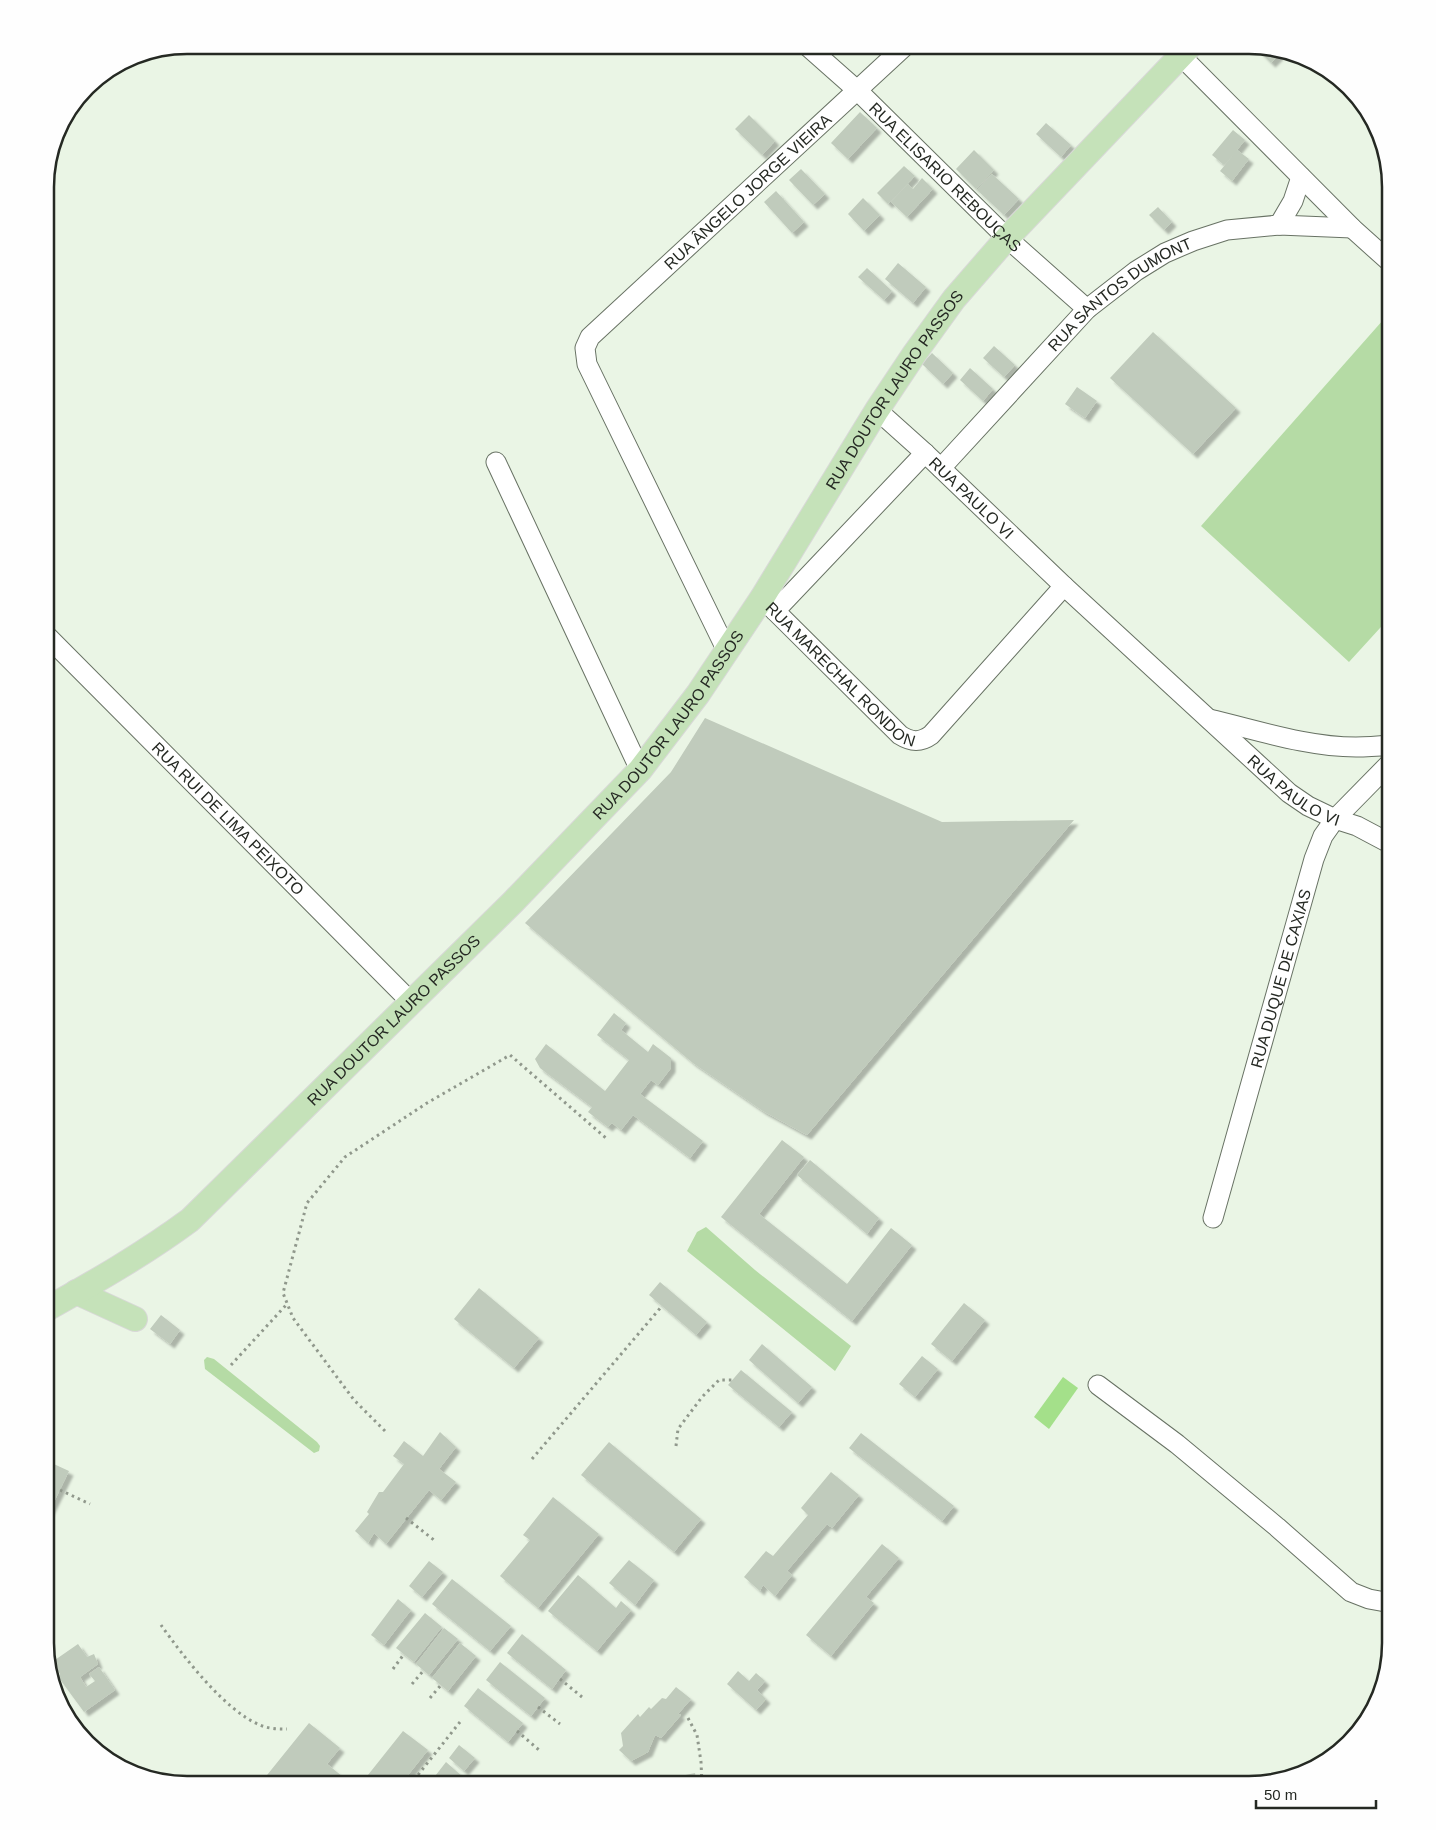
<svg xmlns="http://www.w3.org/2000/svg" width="1436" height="1830" font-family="Helvetica,sans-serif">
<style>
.green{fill:#b5dba5}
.water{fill:#a4e08a}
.building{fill:#c0cbbc;filter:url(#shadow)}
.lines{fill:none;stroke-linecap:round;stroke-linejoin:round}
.minor-casing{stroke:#687264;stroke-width:21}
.major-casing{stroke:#d8d8d7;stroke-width:26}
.path{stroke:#90988c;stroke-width:3;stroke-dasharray:2.5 4;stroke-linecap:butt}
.minor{stroke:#fff;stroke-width:19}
.major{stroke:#c5e2b9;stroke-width:24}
.labels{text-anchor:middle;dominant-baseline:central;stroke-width:4;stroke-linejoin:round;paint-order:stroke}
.street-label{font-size:16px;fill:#252923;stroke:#fefefe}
.rim{fill:none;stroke:#252923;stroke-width:2.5}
</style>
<defs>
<filter id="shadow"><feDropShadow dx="4.5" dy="4.5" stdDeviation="1" flood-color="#0004"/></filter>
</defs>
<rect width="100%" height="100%" fill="#eaf5e5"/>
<!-- green -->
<path class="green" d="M1391,311V616L1349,662L1201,526Z
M706,1227L755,1270L851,1346L835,1371L687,1251L697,1232Z
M207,1357L214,1359L317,1442L320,1446L319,1451L314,1453L205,1369L204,1360Z"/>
<!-- water -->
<path class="water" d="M1063,1377L1078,1388L1049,1429L1034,1417Z"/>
<!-- building -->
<path class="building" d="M1253,45H1258L1276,51L1280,54L1271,63Z
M860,112L877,128L848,159L831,143Z
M749,115L775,141L762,155L735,129Z
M1046,123L1071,145L1061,157L1036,134Z
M1233,130L1245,140L1237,150L1249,159L1232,181L1220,171L1234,154L1224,165L1212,155Z
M974,150L994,170L976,189L956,169Z
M904,166L915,176L888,204L877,193Z
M801,169L825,194L813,205L789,180Z
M992,174L1019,199L1004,215L977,190Z
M922,178L933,189L907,217L891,202L908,184L913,189Z
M776,191L804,222L792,233L764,202Z
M863,198L880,215L864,231L848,214Z
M1158,207L1172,222L1164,230L1149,215Z
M898,263L926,287L913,303L885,279Z
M867,268L892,291L884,300L858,277Z
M1153,332L1236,408L1193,454L1110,378Z
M994,346L1015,365L1004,377L983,358Z
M932,353L953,373L943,384L922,364Z
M970,368L993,389L983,401L960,380Z
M1077,387L1097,401L1085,418L1065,404Z
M705,718L942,822L1074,820L807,1135L763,1111L693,1063L525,923L671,772Z
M614,1013L626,1023L621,1030L648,1052L653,1044L671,1058V1068L658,1085L651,1080L640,1094L703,1141L690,1158L633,1115L621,1130L612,1123L608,1127L588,1112L592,1107L540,1068L535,1059L546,1044L605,1091L629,1060L597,1035Z
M782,1140L804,1157L759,1214L847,1284L891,1228L912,1245L852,1321L721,1217Z
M810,1160L879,1218L867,1234L797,1175Z
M660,1282L707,1322L696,1335L649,1295Z
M479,1288L539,1338L514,1368L454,1319Z
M964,1303L985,1320L952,1361L931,1344Z
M161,1315L180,1330L170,1344L150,1329Z
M762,1344L812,1387L798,1403L749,1360Z
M922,1356L938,1369L915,1397L899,1384Z
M741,1370L792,1412L779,1427L728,1385Z
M440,1432L456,1447L439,1469L456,1482L441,1500L429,1490L386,1544L374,1533L368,1543L355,1531L369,1514L367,1512L379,1492H383L404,1464L393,1456L404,1441L423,1456Z
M861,1433L954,1506L942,1521L849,1448Z
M609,1442L701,1519L674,1552L581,1475Z
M45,1460L69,1471L49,1512L45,1510Z
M831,1472L859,1495L832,1528L827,1524L787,1571L792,1575L775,1596L763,1585L760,1591L744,1577L766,1551L773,1556L808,1515L801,1508Z
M553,1497L599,1534L538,1608L500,1576L530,1540L523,1535Z
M882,1544L899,1558L866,1597L874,1603L831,1656L806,1635Z
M629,1560L654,1580L635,1605L609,1583Z
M429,1561L443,1572L422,1597L409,1586Z
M578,1575L616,1608L621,1601L631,1610L597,1651L548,1611Z
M452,1579L511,1626L490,1651L432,1604Z
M398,1599L411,1610L384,1645L371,1635Z
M425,1613L442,1627L414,1662L396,1648Z
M444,1628L458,1639L429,1675L416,1664Z
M522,1634L566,1670L552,1689L507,1653Z
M460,1643L476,1656L448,1691L432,1678Z
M78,1644L87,1657L94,1654L98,1664L80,1677L86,1687L95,1681L89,1674L99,1667L115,1690L84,1712L59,1678L60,1674L52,1662Z
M500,1662L545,1698L531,1716L486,1680Z
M738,1671L749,1681L756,1673L765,1681L757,1690L766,1699L756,1710L727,1684Z
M676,1687L691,1699L678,1714L681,1715L661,1738L655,1735L648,1752L631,1761L619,1750L623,1746L621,1733L638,1714L640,1717L649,1707L651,1709L662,1698L666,1699Z
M478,1688L523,1723L508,1742L464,1706Z
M309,1723L340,1748L327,1764L353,1785H259Z
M403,1731L428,1750L400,1785H360Z
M459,1745L475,1758L464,1771L449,1758Z
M446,1762L472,1785H438L432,1780Z
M695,1773L697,1785H658L657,1781Z"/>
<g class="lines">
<!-- minor casing -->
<g class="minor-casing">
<g id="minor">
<path id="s1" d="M806,45L858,91L1007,238L1087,309"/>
<path d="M1181,56L1352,228L1391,263"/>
<path d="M1279,225L1293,201L1301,177"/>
<path id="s2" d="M877,410L925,453L1064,586L1289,793L1308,806L1335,819L1357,826L1391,844"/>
<path d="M496,462L640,770"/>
<path id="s3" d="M941,468L1087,309L1136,271L1165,253L1193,241L1227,230L1279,225L1352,228"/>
<path id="s4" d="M762,598L900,735C911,742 920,743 931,735L1064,586"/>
<path d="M775,611L925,453"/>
<path id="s5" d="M45,634L412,1003"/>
<path id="s6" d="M727,651L587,364L585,348L590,337L906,45"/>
<path d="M1209,719C1257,730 1307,747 1356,747C1368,747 1380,746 1391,745"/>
<path id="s7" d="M1213,1218L1314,859L1323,836L1335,819L1391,762"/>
<path d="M1098,1385L1177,1444L1277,1527L1351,1592L1369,1599L1391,1603"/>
</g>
</g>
<!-- major casing -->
<g class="major-casing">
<g id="major">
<path d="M76,1292L135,1319"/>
<path id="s8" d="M45,1310C95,1282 144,1254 190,1220L513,902L640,770L698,694L762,598L877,410L915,353L954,299L1007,238L1191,45"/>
</g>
</g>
<!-- path -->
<path class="path" d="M231,1365L287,1304
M385,1431L354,1400L293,1318L283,1293L307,1203L345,1157L427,1103L510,1055L606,1138
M676,1446L678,1429L702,1397L719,1380H732
M532,1459L662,1306
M60,1490L90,1504
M406,1518L434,1540
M161,1625C183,1656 225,1711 260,1725C269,1729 278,1729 287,1729
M393,1669L404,1654
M560,1679L582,1697
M412,1684L424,1670
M430,1698L441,1685
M538,1707L560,1724
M688,1718L697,1735L701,1762L702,1785
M517,1731L539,1750
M410,1785L460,1722"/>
<!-- minor -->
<use href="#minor" class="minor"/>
<!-- major -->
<use href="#major" class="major"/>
</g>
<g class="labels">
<!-- street labels -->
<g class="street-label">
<text stroke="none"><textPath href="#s1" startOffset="192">RUA ELISARIO REBOUÇAS</textPath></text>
<text stroke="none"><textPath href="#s6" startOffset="562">RUA ÂNGELO JORGE VIEIRA</textPath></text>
<text stroke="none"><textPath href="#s3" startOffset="251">RUA SANTOS DUMONT</textPath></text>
<text stroke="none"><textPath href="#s8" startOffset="1265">RUA DOUTOR LAURO PASSOS</textPath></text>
<text stroke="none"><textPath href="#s2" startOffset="129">RUA PAULO VI</textPath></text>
<text stroke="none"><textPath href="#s4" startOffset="110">RUA MARECHAL RONDON</textPath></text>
<text stroke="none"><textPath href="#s8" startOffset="860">RUA DOUTOR LAURO PASSOS</textPath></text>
<text stroke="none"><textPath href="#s2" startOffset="565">RUA PAULO VI</textPath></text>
<text stroke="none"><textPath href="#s5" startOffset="260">RUA RUI DE LIMA PEIXOTO</textPath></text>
<text stroke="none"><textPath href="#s7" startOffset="249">RUA DUQUE DE CAXIAS</textPath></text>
<text stroke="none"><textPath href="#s8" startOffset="456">RUA DOUTOR LAURO PASSOS</textPath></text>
</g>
</g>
<!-- crop -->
<path d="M0 0H1436V1830H0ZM187 54H1249A133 133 0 0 1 1382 187V1643A133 133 0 0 1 1249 1776H187A133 133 0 0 1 54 1643V187A133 133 0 0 1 187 54Z" fill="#fefefe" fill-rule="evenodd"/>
<path class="rim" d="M187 54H1249A133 133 0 0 1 1382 187V1643A133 133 0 0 1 1249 1776H187A133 133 0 0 1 54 1643V187A133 133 0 0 1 187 54Z"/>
<!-- scale -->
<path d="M1256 1800v8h120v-8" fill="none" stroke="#252923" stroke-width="2.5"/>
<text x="1264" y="1800" font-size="15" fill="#252923" stroke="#fefefe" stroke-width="4" paint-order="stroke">50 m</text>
</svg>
